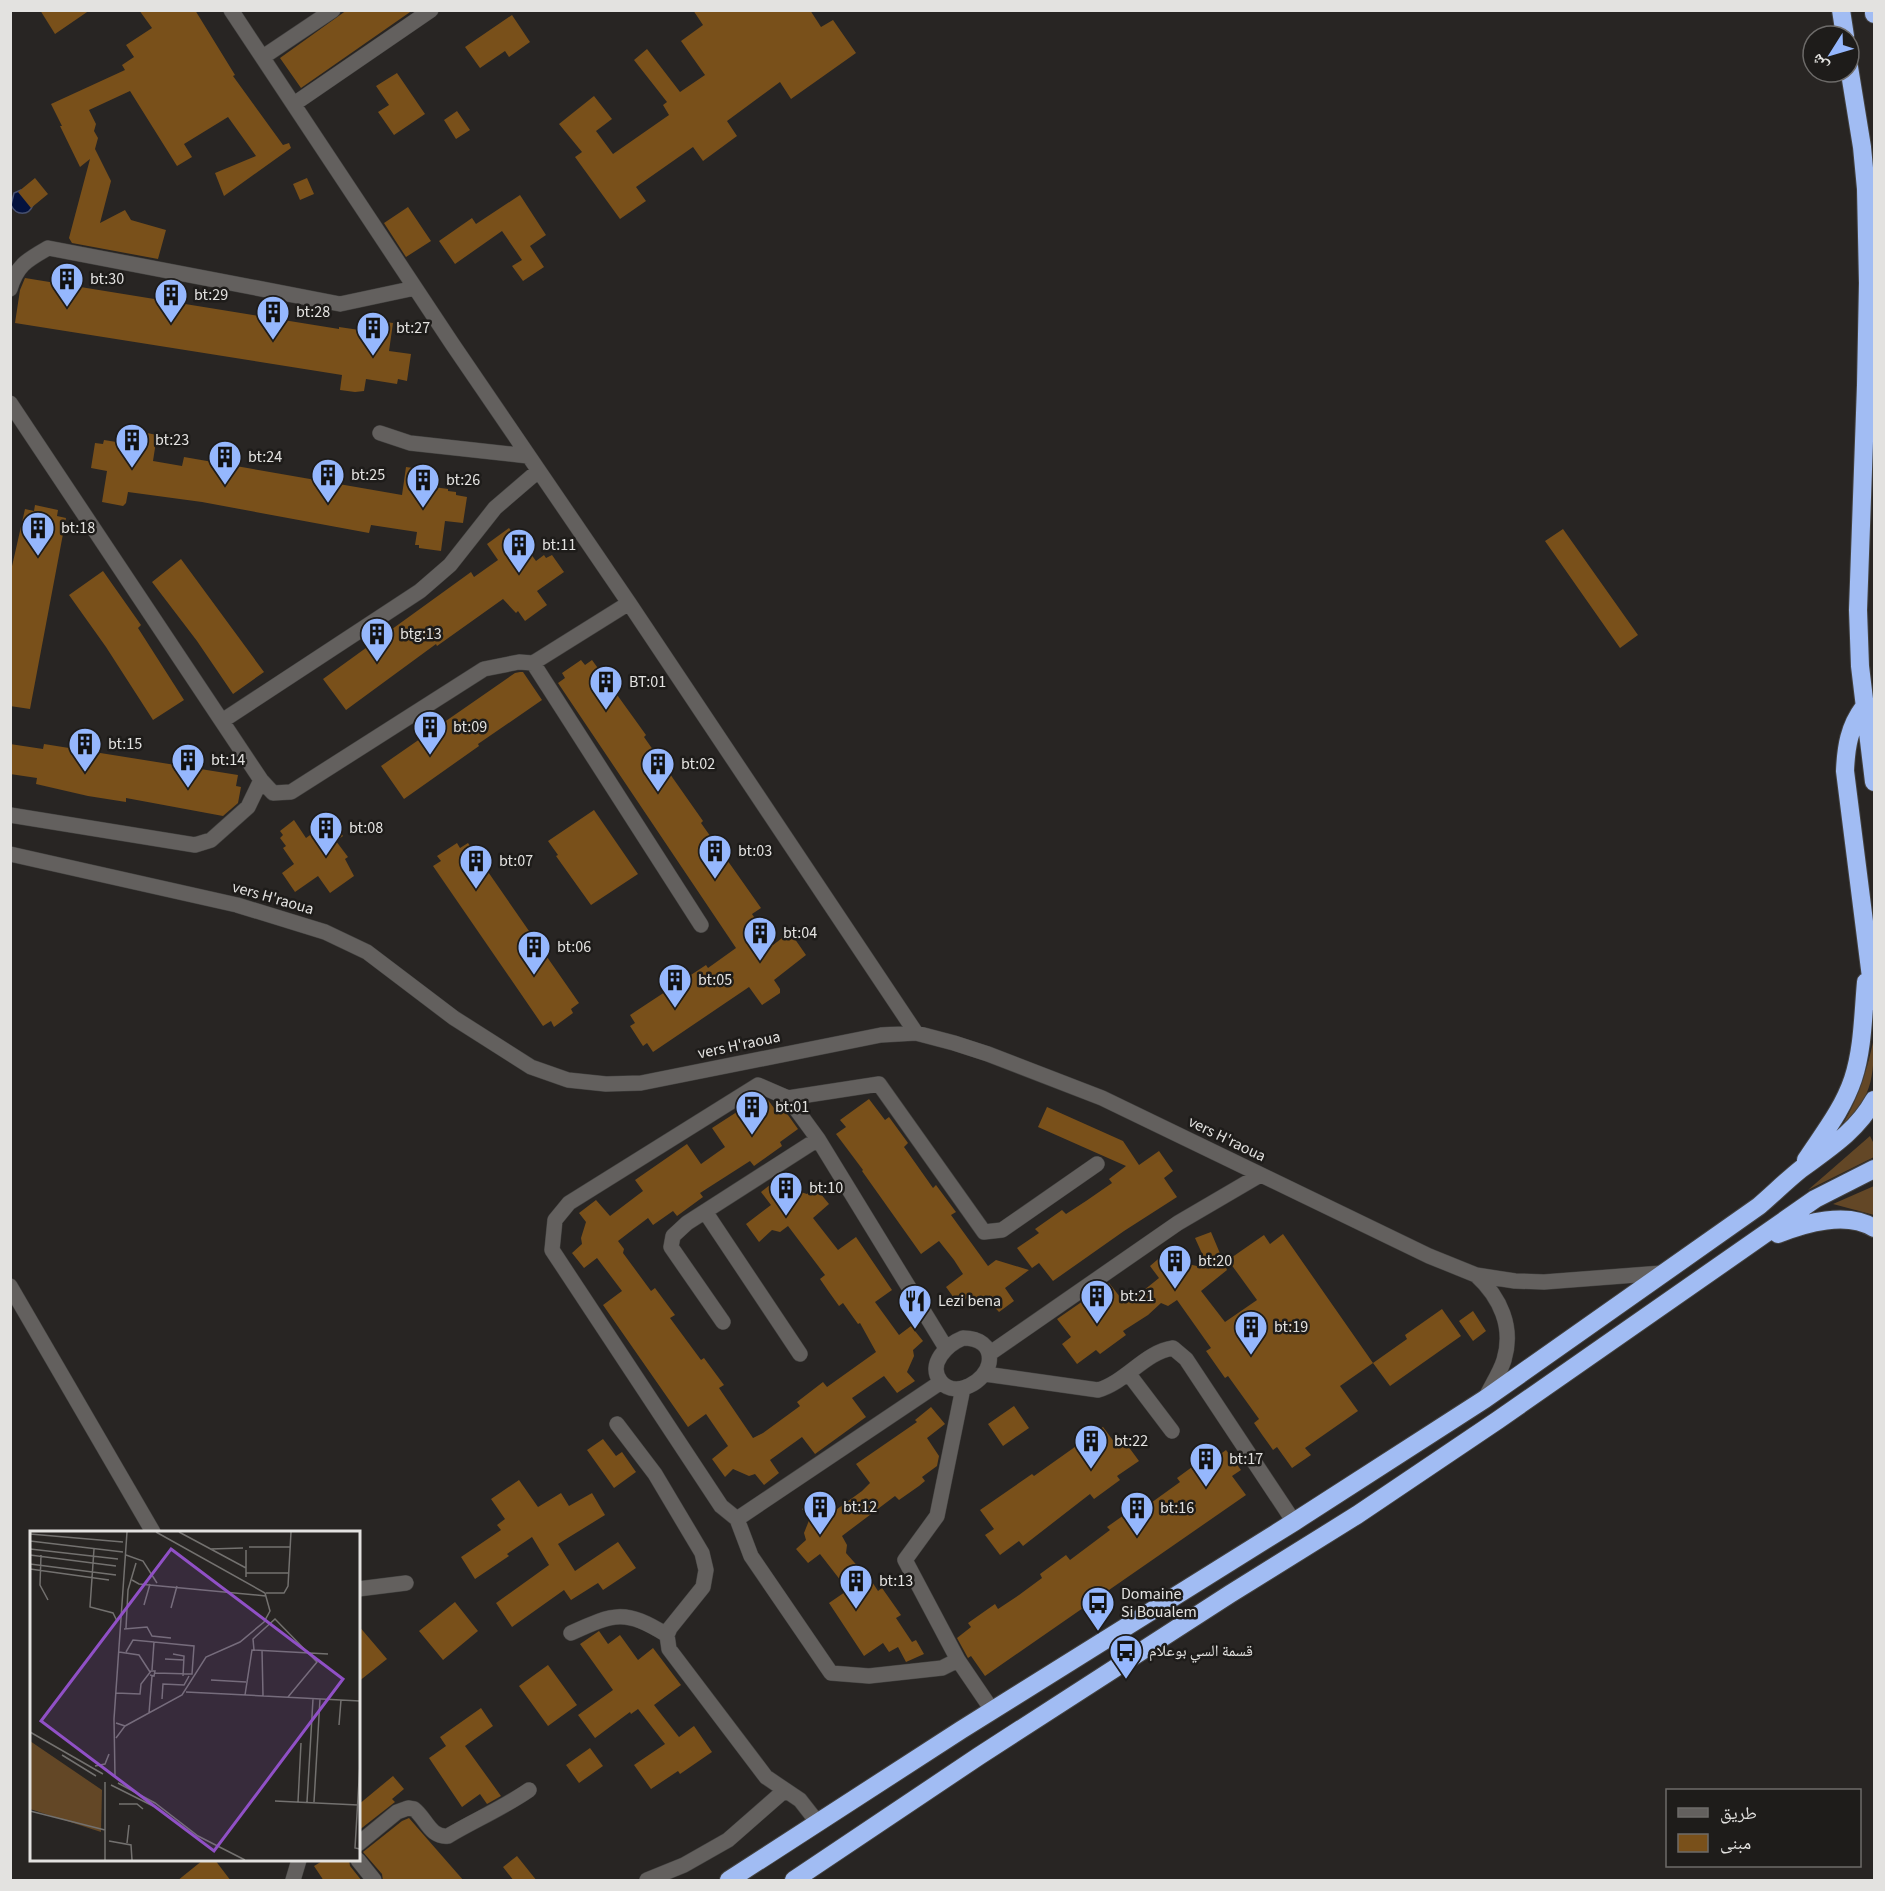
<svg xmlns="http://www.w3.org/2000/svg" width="1885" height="1891" font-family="'Source Sans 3','Noto Naskh Arabic',sans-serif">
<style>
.green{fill:#634726}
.water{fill:#04123e;stroke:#47506f;stroke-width:1.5}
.building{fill:#79501a}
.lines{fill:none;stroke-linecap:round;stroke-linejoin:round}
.minor-casing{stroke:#434240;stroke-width:16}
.highway-casing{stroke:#434240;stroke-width:20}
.minor{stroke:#63605e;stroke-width:15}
.highway{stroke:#a1bcf3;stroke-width:18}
.labels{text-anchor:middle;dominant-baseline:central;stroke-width:5;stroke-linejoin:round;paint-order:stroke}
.poi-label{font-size:16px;fill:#e3e2e0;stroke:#1e1c1a;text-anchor:start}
.street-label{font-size:16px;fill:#e3e2e0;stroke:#1e1c1a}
.inset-road{fill:none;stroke:#73716f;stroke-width:1.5}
.view{fill:#9050c6;fill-opacity:0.15;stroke:#9050c6;stroke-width:3}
.inset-edge{fill:none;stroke:#e3e2e0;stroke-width:3}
</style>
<rect width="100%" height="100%" fill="#282523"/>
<!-- green -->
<path class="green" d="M1874,1038C1874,1090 1868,1099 1835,1137C1856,1106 1866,1075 1874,1038Z
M1870,1136L1874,1144V1157L1808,1190Z
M1874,1186V1215L1833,1204Z"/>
<!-- water -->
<path class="water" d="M21,190L33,205C29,216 16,216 11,205L14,193Z"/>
<!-- building -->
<path class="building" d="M40,10H90L55,34Z
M139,10H195L235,75L233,76L283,145L289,143L291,148L224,196L215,173L256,156L228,117L184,144L192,157L177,166L130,91L89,110L96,124L94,131L98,138L95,149L111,181L100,223L125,210L131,220L166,230L158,259L72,243L69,238L90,159L80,167L60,126H62L51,104L125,70L122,65L134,57L126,45L152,28Z
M347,10H413L301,88L280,58Z
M693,10H810L821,27L833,20L856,53L791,99L780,82L727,121L737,136L703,161L693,147L636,187L646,201L620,219L575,157L582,152L559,124L594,96L612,119L596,131L613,154L669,115L663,105L667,102L634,60L647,49L680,92L705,75L681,41L703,25Z
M512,15L530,42L509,57L505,51L480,68L465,47Z
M397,73L425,114L394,135L378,112L389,105L376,86Z
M457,111L470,130L456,139L444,120Z
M35,178L48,194L31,208L18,192Z
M307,178L314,194L300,200L293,184Z
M520,195L546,235L530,246L544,267L523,281L512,266L522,260L502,231L455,264L439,241L472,218L476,224Z
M408,207L431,241L406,257L384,223Z
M25,278L339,329V327L373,332L374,323L378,324L379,321L393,323L389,351L411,354L407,381L398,379L397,384L366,379L364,391L355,392L340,390L342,375L15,323L20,290Z
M142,432L157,435L153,461L182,466L184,457L402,495L406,467L428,470L427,473L429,474L427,486L448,489V491L456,492V495L467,497L463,523L445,521L441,551L419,548V545H415L417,532L371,525L369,533L202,502L128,492L126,503L123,506L102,502L107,471L91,468L95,443L103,444L104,440L135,445L137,435L141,436Z
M35,505L58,510L57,516L66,518L30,709L10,706V575L25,509L34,511Z
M509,528L515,536L517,535L536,561L544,555L546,558L552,555L564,572L537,591L547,605L525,621L518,611L516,613L503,599L437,646L436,644L346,710L323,679L471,572L474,577L498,560L487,544Z
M1563,529L1638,635L1620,648L1545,541Z
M181,559L264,672L233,694L197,641L152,582Z
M103,571L141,625L138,628L184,700L153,720L106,647L69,595Z
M581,660L585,665L592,660L646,735L644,737L703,821L701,823L761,908L752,914L773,945L790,932L806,955L774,980L780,989V993L762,1005L749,987L653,1052L647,1043L643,1046L630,1026L635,1023L630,1015L706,965L708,968L736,948L558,683L565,678L562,673Z
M520,672H523L542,700L478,744L479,746L404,799L381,766L515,673Z
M10,744L43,749L44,744L238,775L236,786L241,787L238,803L223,816L126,798V802L88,796L36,784L37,778L10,774Z
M594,810L638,874L591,905L556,856L558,855L548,841Z
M294,820L306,838L331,820L343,836L336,841L348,857L345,859L354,876L330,893L318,876L295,892L282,873L294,864L283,848L286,846L280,838L283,835L280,831Z
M457,843L460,848L468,843L579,1003L571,1009L573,1013L554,1027L551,1021L543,1026L433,866L441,861L437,856Z
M760,1097L768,1100L777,1112L783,1108L798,1129L780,1142L782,1146L754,1166L750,1161L700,1193L703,1197L677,1216L673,1211L653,1225L648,1218L618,1241L624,1249L623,1253L651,1291L655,1288L675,1315L670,1318L701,1360L704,1358L724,1385L719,1388L753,1438L763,1433L800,1406L797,1402L823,1382L827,1387L876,1352L860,1323L858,1324L843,1303L839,1306L829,1292L820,1279L825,1275L788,1226L780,1232L772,1230L759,1242L746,1224L771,1205L761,1192L776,1180L785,1190L791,1189L807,1194L815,1187L829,1204L813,1218L838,1250L856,1237L892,1290L875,1302L899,1335L911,1326L923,1341L913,1350L914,1356L907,1372L915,1381L897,1393L884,1376L852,1398L866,1417L815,1454L802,1437L770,1460L779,1473L764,1485L755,1474L749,1476L733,1469L725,1477L712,1459L728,1446L706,1414L688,1427L603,1305L622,1291L597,1258L584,1268L572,1253L582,1244L581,1238L586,1222L579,1213L596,1200L610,1216L643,1191L635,1180L687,1144L701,1164L725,1147L712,1128Z
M869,1099L885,1120L889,1117L908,1143L904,1147L933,1188L936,1185L956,1212L951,1215L988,1266L996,1260L1029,1270L1005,1288L1014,1301L999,1312L990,1302L984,1303L968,1297L959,1305L946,1287L963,1274L954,1260L939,1241L921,1254L862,1171L863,1170L836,1134L846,1127L840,1120Z
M1047,1107L1123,1141L1139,1165L1159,1151L1173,1171L1164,1178L1177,1197L1124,1231L1053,1281L1039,1263L1032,1268L1017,1248L1039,1233L1035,1229L1062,1210L1066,1214L1086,1201L1112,1183L1109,1179L1126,1166L1038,1127Z
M1211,1232L1227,1270L1201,1291L1225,1322L1257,1300L1228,1260L1264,1235L1270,1244L1283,1234L1373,1363L1340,1386L1358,1411L1305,1448L1311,1455L1292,1468L1277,1447L1273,1450L1263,1436L1254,1423L1259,1419L1228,1376L1225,1378L1206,1351L1211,1348L1177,1300L1168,1306L1161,1303L1148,1315L1123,1331L1126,1335L1100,1354L1096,1350L1077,1364L1062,1344L1071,1337L1057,1319L1109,1283L1124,1302L1131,1297L1133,1299L1159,1278L1150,1266L1164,1254L1173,1264L1180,1262L1209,1269L1195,1238Z
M1442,1309L1461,1336L1390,1386L1373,1363L1407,1339L1405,1335Z
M1473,1311L1486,1331L1473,1341L1459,1321Z
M1014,1406L1029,1428L1003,1446L988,1424Z
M931,1407L945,1424L927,1438L939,1456L937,1466L922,1477L925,1481L919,1486L899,1500L895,1496L842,1536L847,1545L846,1553L861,1570L863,1568L878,1591L882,1588L901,1615L896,1618L912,1642L916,1640L924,1654L906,1662L898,1647L889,1652L883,1643L864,1656L829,1603L848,1590L820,1554L808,1563L796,1549L806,1540L804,1533L810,1518L802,1509L820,1496L833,1512L862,1491L870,1483L856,1464L917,1422L915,1420Z
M1103,1427L1118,1447L1125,1442L1139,1461L1117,1476L1120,1480L1094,1499L1090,1494L1023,1546L1019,1541L1000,1555L985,1535L994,1529L980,1510L1032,1474L1034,1476Z
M603,1439L616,1456L622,1452L636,1472L614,1488L587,1450Z
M1226,1450L1241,1470L1232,1476L1246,1495L985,1676L971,1656L968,1658L957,1638L971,1627L968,1623L995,1604L998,1609L1019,1595L1042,1578L1040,1574L1066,1555L1070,1560L1110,1530L1107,1527L1134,1508L1137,1513L1180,1482L1177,1478L1203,1459L1207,1464Z
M519,1480L538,1507L561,1493L569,1506L592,1493L605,1515L558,1544L575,1571L618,1542L636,1568L603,1590L598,1583L571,1600L564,1590L512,1627L496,1603L549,1565L532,1537L507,1554L509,1556L475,1579L461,1557L501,1530L497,1525L505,1519L491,1499Z
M455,1602L478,1631L443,1660L419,1631Z
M358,1625L387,1659L358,1682Z
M599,1631L608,1644L620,1635L638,1660L653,1648L681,1685L654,1705L679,1737L694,1726L712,1752L680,1774L678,1771L651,1789L634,1765L665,1744L638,1709L631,1714L630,1712L595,1738L578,1715L613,1690L580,1644Z
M548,1665L577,1705L548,1726L519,1686Z
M481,1708L493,1726L465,1746L501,1796L487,1804L480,1794L462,1807L429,1758L446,1746L440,1737Z
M590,1748L603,1766L579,1783L566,1765Z
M393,1776L404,1789L392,1799L395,1802L358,1831V1805Z
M409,1818L422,1833L464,1881H383L382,1874L363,1852L402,1821Z
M517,1856L537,1881H514L503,1867Z
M203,1860H215L231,1881H177Z
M324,1860H349L350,1866L362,1881H324L314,1866Z"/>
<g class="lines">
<!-- minor casing -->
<g class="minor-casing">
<path id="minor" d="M231,10L453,345L629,603L916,1033
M263,57L333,10
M294,104L431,10
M10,289C17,265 27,260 48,248L340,304L415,288
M10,403L261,780L273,793L291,792L484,669L519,662L533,663L629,603
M380,433L410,443L528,456
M533,663L701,925
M222,721L420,591L450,565L495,508L538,471
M10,815L195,845L211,840L248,807L261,780
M10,854L237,905L325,932L367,952L454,1018L531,1067L568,1080L606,1084L641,1083L881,1035L916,1033L954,1043L988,1054L1102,1098L1429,1256L1476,1275
M788,1098L879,1084L984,1232L1002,1230L1097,1164
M706,1213L800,1354
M10,1286L153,1532
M723,1322L671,1247L673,1236L687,1223L818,1139
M963,1338C978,1338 992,1345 989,1363C986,1381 956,1399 941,1382C926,1364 948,1344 963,1338Z
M989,1354L1178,1223L1260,1175
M1128,1373L1172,1431
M985,1374L1098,1390C1126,1382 1145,1352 1173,1348L1186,1359L1294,1522
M941,1382L737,1519L721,1506L552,1250L555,1220L569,1203L758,1085L788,1098L818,1139L946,1348
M963,1388L937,1516L905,1560L958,1660L992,1710
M1485,1399C1491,1386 1500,1373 1504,1360C1514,1327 1500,1297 1476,1275L1515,1281L1544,1282L1662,1273
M617,1424L655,1474L702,1553L706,1570L703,1587L670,1628L667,1635L669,1649L766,1777L800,1800L818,1823
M737,1519L751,1556L831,1673L869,1676L942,1668L958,1660
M358,1589L406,1583
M571,1633C615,1613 625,1609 667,1635
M358,1844L397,1812L408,1808L414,1809C426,1818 430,1838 448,1836C475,1820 503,1808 529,1790
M358,1860L374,1880
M293,1880L299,1860
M647,1880L684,1865L728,1840L785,1790"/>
</g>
<!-- highway casing -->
<g class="highway-casing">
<path id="highway" d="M1841,10L1845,36
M1874,10V14
M1849,67L1862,147L1866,189L1868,283L1866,385L1858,610L1860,666L1874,782
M1864,707C1849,727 1846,747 1845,771L1874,1001
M1806,1160C1823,1134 1843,1109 1853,1079C1863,1049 1863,1014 1866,982
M1778,1234C1805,1223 1847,1211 1874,1228
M729,1880L961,1730L1294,1522L1485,1399L1759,1206C1773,1194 1786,1181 1801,1169C1828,1149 1857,1131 1874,1100
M794,1880L979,1756L1230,1594L1357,1515L1498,1420L1815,1199L1874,1169"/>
</g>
<!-- minor -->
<use href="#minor" class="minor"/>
<!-- highway -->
<use href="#highway" class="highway"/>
</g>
<!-- icons -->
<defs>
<g id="building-pin" transform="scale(1.725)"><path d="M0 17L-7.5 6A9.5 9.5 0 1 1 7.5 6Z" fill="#95b7fd" stroke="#1e1c1a"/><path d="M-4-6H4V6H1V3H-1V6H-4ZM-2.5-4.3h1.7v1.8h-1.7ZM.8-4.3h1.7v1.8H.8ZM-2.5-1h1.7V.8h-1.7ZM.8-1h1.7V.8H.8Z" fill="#111"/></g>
<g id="restaurant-pin" transform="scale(1.725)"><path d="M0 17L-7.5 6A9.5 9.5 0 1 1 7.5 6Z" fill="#95b7fd" stroke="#1e1c1a"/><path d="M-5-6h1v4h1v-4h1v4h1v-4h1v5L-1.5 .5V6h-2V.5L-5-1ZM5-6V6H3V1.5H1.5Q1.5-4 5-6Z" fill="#111"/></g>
<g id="bus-pin" transform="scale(1.725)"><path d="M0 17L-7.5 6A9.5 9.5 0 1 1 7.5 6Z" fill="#95b7fd" stroke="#1e1c1a"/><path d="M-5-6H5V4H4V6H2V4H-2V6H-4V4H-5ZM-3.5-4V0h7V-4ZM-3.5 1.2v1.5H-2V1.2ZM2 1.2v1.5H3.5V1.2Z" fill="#111"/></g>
</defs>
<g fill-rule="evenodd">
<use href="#building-pin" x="67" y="279"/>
<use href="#building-pin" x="171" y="295"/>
<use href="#building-pin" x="273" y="312"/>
<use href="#building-pin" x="373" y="328"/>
<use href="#building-pin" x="132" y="440"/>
<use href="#building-pin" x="225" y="457"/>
<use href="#building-pin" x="328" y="475"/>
<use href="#building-pin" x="423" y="480"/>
<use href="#building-pin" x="38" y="528"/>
<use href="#building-pin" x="519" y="545"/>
<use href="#building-pin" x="377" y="634"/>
<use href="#building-pin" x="606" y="682"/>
<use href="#building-pin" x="430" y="727"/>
<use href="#building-pin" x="85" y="744"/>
<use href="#building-pin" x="188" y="760"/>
<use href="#building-pin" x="658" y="764"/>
<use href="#building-pin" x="326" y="828"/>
<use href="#building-pin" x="715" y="851"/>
<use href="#building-pin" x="476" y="861"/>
<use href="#building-pin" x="760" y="933"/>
<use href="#building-pin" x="534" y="947"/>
<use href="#building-pin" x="675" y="980"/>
<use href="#building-pin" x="752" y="1107"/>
<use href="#building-pin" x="786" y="1188"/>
<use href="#building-pin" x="1175" y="1261"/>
<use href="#building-pin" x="1097" y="1296"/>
<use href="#restaurant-pin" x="915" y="1301"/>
<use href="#building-pin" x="1251" y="1327"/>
<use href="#building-pin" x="1091" y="1441"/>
<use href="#building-pin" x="1206" y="1459"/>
<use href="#building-pin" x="820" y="1507"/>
<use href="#building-pin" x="1137" y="1508"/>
<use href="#building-pin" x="856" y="1581"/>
<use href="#bus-pin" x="1098" y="1603"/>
<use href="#bus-pin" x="1126" y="1651"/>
</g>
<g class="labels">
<!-- poi labels -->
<g class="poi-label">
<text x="90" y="279">bt:30</text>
<text x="194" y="295">bt:29</text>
<text x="296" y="312">bt:28</text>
<text x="396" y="328">bt:27</text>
<text x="155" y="440">bt:23</text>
<text x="248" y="457">bt:24</text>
<text x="351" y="475">bt:25</text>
<text x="446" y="480">bt:26</text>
<text x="61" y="528">bt:18</text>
<text x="542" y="545">bt:11</text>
<text x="400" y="634">btg:13</text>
<text x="629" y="682">BT:01</text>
<text x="453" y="727">bt:09</text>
<text x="108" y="744">bt:15</text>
<text x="211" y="760">bt:14</text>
<text x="681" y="764">bt:02</text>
<text x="349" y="828">bt:08</text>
<text x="738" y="851">bt:03</text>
<text x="499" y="861">bt:07</text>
<text x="783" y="933">bt:04</text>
<text x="557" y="947">bt:06</text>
<text x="698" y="980">bt:05</text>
<text x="775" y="1107">bt:01</text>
<text x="809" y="1188">bt:10</text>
<text x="1198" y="1261">bt:20</text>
<text x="1120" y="1296">bt:21</text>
<text x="938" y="1301">Lezi bena</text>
<text x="1274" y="1327">bt:19</text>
<text x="1114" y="1441">bt:22</text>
<text x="1229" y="1459">bt:17</text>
<text x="843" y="1507">bt:12</text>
<text x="1160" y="1508">bt:16</text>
<text x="879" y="1581">bt:13</text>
<text x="1121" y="1594">Domaine<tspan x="1121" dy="18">Si Boualem</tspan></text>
<text x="1149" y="1651">قسمة السي بوعلام</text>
</g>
<!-- street labels -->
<g class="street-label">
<text transform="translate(273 898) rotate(16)">vers H'raoua</text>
<text transform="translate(739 1045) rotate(-12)">vers H'raoua</text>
<text transform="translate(1227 1139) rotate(26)">vers H'raoua</text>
</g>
</g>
<!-- overview -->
<g transform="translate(30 1531)">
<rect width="330" height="330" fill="#282523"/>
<path d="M0,210L72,259L71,301L0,278Z" fill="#634726"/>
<path class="inset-road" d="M149,1L216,37M0,3L93,11M0,10L93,21M219,16H260M0,18L88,28M64,18L60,76L83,82L87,90M180,18L213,17M216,19V46M0,24L86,35M11,24L10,54L18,69M96,24L113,30L127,52M0,33L86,44M0,38L79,49M216,42H259M102,49L109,53L236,65M236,62H254L258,55L261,1M114,74L120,53M141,77L147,55M96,97L98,59L106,32M94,98L117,96L122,105L141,107M224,119L223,108L245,88L287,131L258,166M232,119L233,165M89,121L109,124L120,141M96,121L103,109L124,111M143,123L154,125L153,145M135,128L154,129M122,139L124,111L164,115L162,143L125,142M181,149L216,151M156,161L330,170M86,162L110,163L111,153L121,140H125L124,145L120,144M215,164L222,119L298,123M132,168L133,153L154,154L159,145M119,182L122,145M86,192L95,195L86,207M309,194L311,169M95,195L152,164L176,126L210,111L234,91L240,80L235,62L126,1M0,201L73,243M32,224L66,245M330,233L325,317L330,318M65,235L75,233L79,223M85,245L84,188L97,1M88,252L125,272L168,305L215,329M81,254L123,275M245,270L328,274M268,271L271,212M277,271L283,168M284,271L290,168M89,273H107L113,278M0,280L75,299M79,310L101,314L102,329M97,312L99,294M75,329V251"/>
<path class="view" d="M141,18L313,148L184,320L11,190Z"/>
<rect width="330" height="330" class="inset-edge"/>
</g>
<!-- border -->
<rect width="1885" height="1891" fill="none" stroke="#e3e2e0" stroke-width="24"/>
<!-- legend -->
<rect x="1666" y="1789" width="195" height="78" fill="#1e1c1a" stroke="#6d6b69" stroke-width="1.5"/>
<rect x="1678" y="1808" width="30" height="9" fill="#63605e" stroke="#6d6b69" stroke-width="1.5"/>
<text x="1720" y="1819" font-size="18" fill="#e3e2e0">طريق</text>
<rect x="1678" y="1834" width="30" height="18" fill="#79501a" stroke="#6d6b69" stroke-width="1.5"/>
<text x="1720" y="1849" font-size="18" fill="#e3e2e0">مبنى</text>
<!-- north arrow -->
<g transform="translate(1831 54) rotate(233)"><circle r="28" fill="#1e1c1a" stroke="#6d6b69" stroke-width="1.5"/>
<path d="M0-4.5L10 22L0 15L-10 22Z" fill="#95b7fd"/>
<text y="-9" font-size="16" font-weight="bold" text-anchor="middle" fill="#e3e2e0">ش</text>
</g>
</svg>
